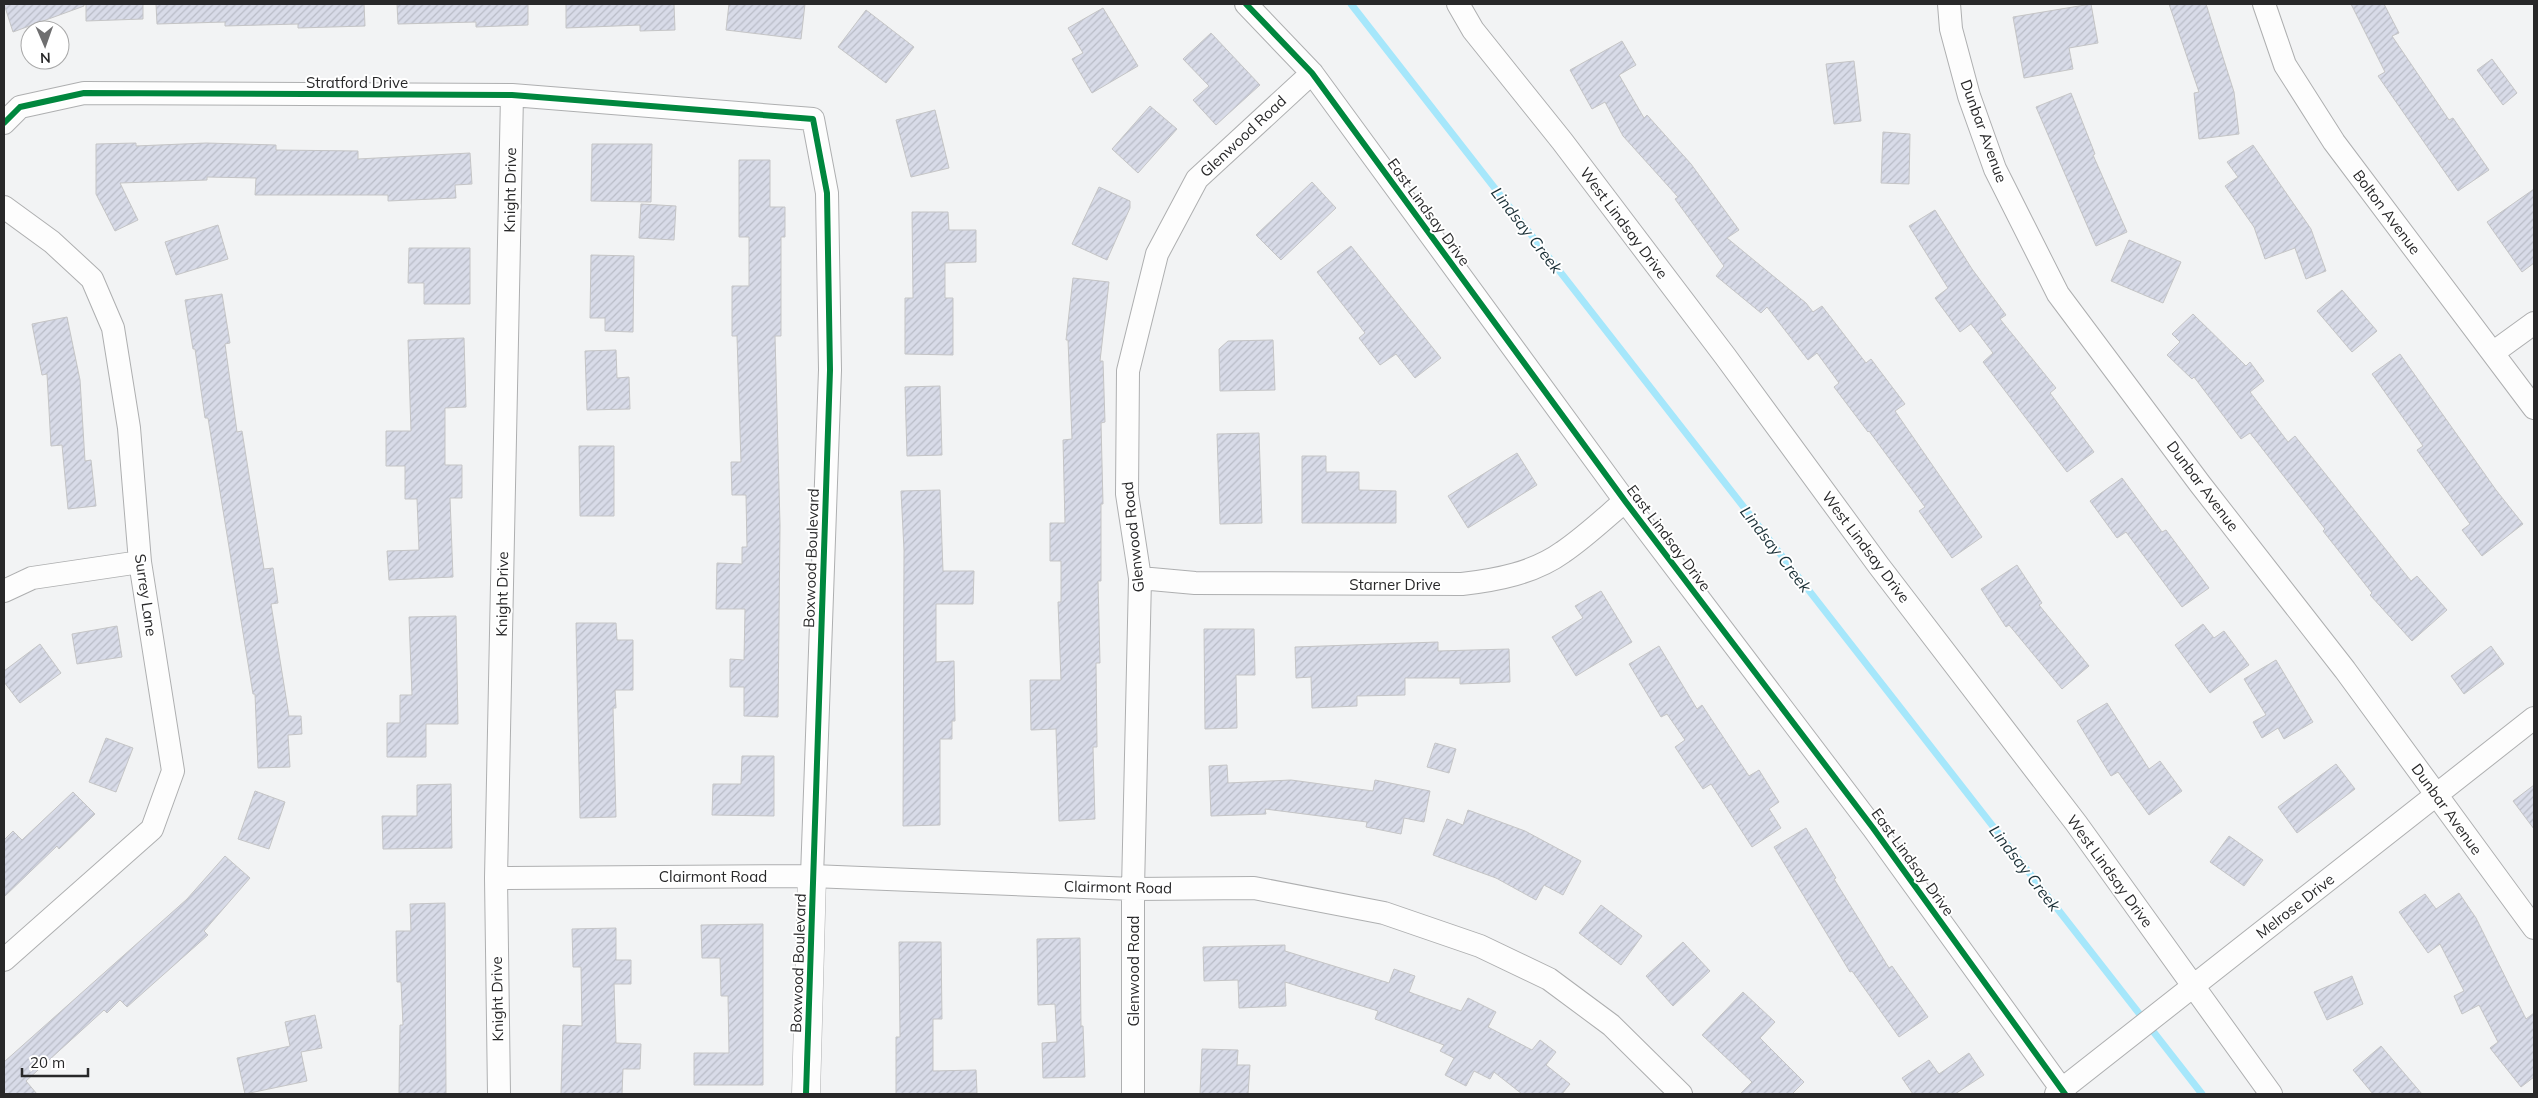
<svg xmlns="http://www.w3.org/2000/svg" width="2538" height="1098" font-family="Mulish,sans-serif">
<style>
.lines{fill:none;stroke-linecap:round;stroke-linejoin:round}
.stream{stroke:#a6e7fb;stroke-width:7}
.building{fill:url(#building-hatch);stroke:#c5c5c6}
.street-casing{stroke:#aeafb0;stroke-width:24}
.secondary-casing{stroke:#aeafb0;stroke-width:29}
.street{stroke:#fdfdfd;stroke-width:22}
.secondary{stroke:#fdfdfd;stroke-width:28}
.cycleway-casing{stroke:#fff;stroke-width:9}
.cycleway{stroke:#00873e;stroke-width:6}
.labels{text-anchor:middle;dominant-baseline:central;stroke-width:4;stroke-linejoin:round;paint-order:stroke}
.street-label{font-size:15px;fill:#282829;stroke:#fff}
.water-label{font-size:16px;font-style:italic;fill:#1a2f36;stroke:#fff}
</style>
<defs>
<pattern id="building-hatch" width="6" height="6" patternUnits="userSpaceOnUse" patternTransform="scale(1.25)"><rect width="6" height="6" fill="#d8dbe8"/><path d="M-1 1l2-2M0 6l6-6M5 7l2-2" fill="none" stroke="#b9bcc7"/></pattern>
</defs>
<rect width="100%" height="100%" fill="#f2f3f4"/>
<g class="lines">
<!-- stream -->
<path class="stream" d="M1351,4L2202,1094"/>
</g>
<!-- building -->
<path class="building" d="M4,4H84V6L13,32Z
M86,4H143V19L86,21Z
M156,4H364L365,26L298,28V24L225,26V22L157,24Z
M397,4H528V25L476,27V22L398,24Z
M566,4H674L675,30L640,31V25L566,28Z
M729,4H805L801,39L726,30Z
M2091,4L2098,43L2069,48L2073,69L2024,78L2013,17Z
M2169,4H2206L2234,92L2239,134L2199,139L2194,93L2199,92Z
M2351,4H2384L2399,33L2392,36L2449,120L2453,118L2489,170L2458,191L2378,76L2385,72Z
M1103,8L1138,66L1092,93L1072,59L1083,53L1068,28Z
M866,10L914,47L886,83L838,47Z
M1211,33L1260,85L1216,125L1193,100L1209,86L1183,59Z
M1622,41L1636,65L1619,75L1644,118L1647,115L1691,164L1739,230L1727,238L1806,303L1813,312L1822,306L1866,363L1871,359L1905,404L1895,411L1982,537L1952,558L1919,511L1925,507L1869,431L1868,432L1834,387L1839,383L1817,353L1808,360L1767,307L1761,313L1716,276L1724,266L1675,199L1678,197L1623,136L1605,102L1592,109L1570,70Z
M2492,59L2517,93L2503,105L2477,70Z
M1854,61L1861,121L1834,124L1826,64Z
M2071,93L2095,154L2093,155L2127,232L2096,246L2036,107Z
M1150,106L1177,129L1138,173L1112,149Z
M935,110L949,168L911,177L896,120Z
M1883,132L1910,134L1909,184L1881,183Z
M136,143V146L206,143L276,145V150L358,151V159L470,153L472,184L455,185L456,198L388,201V195H255L256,178L207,177V180L120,183L138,220L115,231L96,194V144Z
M592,144H652L651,202L591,201Z
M2253,145L2311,229L2326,271L2306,279L2295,248L2265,259L2254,227L2225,186L2238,177L2227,162Z
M739,160H770V207H785V237H781V336H775L780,525L778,717L744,716V687H730V659L744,660L745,609H716L717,563L742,564V547H747L746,495H732L731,462H741L737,336H732V286H749V237H739Z
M1312,182L1336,208L1281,260L1256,235Z
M1099,187L1130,201V208L1107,260L1072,244Z
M2534,189V263L2522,272L2487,222Z
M641,204L676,206L674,240L639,238Z
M1935,210L1972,269L2006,315L2000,319L2056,388L2050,393L2094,452L2067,472L1983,362L1993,353L1971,324L1960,332L1935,298L1948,288L1909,226Z
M912,212H948L949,230H976V262L945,263V298H953V355L905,354V298H913Z
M218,225L228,259L176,275L165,242Z
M2129,240L2181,262L2163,303L2111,281Z
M1351,246L1441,358L1415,378L1396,354L1380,365L1359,338L1365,333L1317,272Z
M409,248H470V304H424V283H408Z
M591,255L634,256L633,332L605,331V318H590Z
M1073,278L1109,282L1100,361H1103L1105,422L1101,423L1103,504H1101V581H1098L1100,663H1096L1097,747H1093L1095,819L1059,821L1056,729L1031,730L1030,680H1061L1058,602H1061V561H1050V523H1065L1063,440L1072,439L1068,340H1066Z
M2342,290L2377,331L2352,352L2317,311Z
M222,294L230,343L225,344L237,432L242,431L264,569L273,568L278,603L271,604L289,716H301L302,734L288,735L290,767L258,768L255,694H253L208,418H205L195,349H193L185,300Z
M2193,314L2246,366L2250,362L2264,381L2250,392L2288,442L2295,436L2411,581L2417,576L2447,610L2412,641L2370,595L2372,593L2323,531L2325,529L2250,433L2241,439L2194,377L2192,379L2167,355L2180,342L2172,334Z
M67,317L80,380L85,461L91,460L96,506L68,509L62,445L51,446L47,374L42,375L32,324Z
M464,338L466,407L445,408V465H462V498H450L453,577L389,580L387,551L419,550L417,499H405V466H386V431H411L408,340Z
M1273,340L1275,390L1220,391L1219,349L1228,341Z
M616,350L617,378L629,377L630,409L587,410L585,351Z
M2400,354L2496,490L2523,524L2482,556L2462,530L2470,524L2417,450L2423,446L2372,374Z
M940,386L942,455L907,456L905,387Z
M1259,433L1262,523L1220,524L1217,434Z
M579,446H614V516H580Z
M1517,453L1537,485L1468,528L1448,496Z
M1302,456H1326V472H1359V490L1396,491V523H1302Z
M2122,478L2162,532L2166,530L2209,588L2182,607L2126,532L2117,538L2090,501Z
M940,490L943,571H974L973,604H936V662L954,661L955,721H952V739H940V825L903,826L904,550L901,491Z
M2017,565L2042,603L2039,605L2089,666L2062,689L2009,625L2006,627L1981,589Z
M1601,591L1632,642L1576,676L1552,637L1583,618L1575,606Z
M456,616L458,724H426V757H387V723H400V695H412L409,617Z
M576,623H616L617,640H633V690H615L616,708H613L616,817L580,818Z
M2203,624L2214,638L2224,631L2249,665L2210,693L2175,645Z
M117,626L122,657L77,664L72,634Z
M1204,629H1254L1255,675H1236L1237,728L1205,729Z
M1438,642V651L1509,649L1510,682L1460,684V678H1405V695L1357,696V706L1312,708L1311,677L1296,678L1295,647Z
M40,644L61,673L20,703L4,682V671Z
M1659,646L1697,709L1702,705L1749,776L1759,770L1779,802L1769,809L1781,828L1752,847L1711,784L1703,789L1675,747L1685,740L1667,714L1661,717L1629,664Z
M2491,646L2504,664L2464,694L2451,676Z
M2276,660L2313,722L2284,739L2278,728L2262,738L2253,722L2266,715L2244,679Z
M2107,703L2149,769L2160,761L2182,791L2149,815L2118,772L2111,776L2077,721Z
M106,738L133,748L116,792L89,782Z
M1435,743L1456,749L1449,773L1427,767Z
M742,756H774V816L712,815L713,784H741Z
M2336,764L2355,789L2297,833L2278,807Z
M1227,765L1228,783L1291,780L1373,791L1375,780L1430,791L1424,822L1404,818L1401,834L1366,827L1367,822L1265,809L1266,814L1211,816L1209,766Z
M451,784L452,848L383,849L382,816H417V785Z
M2534,785V829L2513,801Z
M255,791L285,802L269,849L238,839Z
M73,792L95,814L59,849L57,846L4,897V840L13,831L22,840Z
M1468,810L1525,831L1581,861L1563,895L1544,885L1536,900L1496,878L1433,855L1447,819L1463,825Z
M1806,828L1836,878L1834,879L1889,968L1892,966L1928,1017L1899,1037L1852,971L1850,972L1774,847Z
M2229,836L2263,860L2244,886L2210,862Z
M225,856L250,878L204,931L208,935L127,1007L120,1000L107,1013L104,1010L26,1081L37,1094H4V1062L187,899Z
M2459,893L2476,918L2526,1019L2534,1013V1077L2521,1087L2490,1048L2498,1042L2479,1005L2462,1014L2454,996L2464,991L2440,944L2428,953L2399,912L2425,894L2436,909Z
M445,903L446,1094H399L400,1025H403L401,982H397L396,931H411L410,904Z
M1601,905L1642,936L1621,965L1579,933Z
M763,924V1085H694V1053H729L728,996H721L720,958H702L701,925Z
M616,928V960H631V984H614L616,1043L641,1044L640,1069H623L622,1094H561L563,1025L582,1026L581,967H573L572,929Z
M1080,938L1081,1026H1083L1085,1077L1043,1078L1042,1043L1057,1042L1055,1004L1038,1005L1037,939Z
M899,942H941L942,1019H933V1071L976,1070L977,1093L896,1094V1037H900Z
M1683,942L1710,971L1673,1006L1646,976Z
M1285,945V951L1389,983L1394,969L1415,976L1409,992L1461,1011L1468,998L1496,1012L1488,1027L1532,1050L1540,1040L1556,1052L1546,1065L1570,1084L1562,1094H1522L1494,1072L1490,1079L1474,1071L1466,1086L1445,1075L1454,1058L1440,1051L1444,1045L1375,1019L1378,1011L1285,982L1286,1006L1239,1008L1238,980L1204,981L1203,947Z
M2352,976L2363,1004L2327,1020L2314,992Z
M1743,992L1775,1022L1760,1038L1804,1082L1792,1094H1740L1752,1082L1702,1035Z
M315,1015L322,1048L301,1052L307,1081L245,1094L237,1058L290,1046L285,1022Z
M2381,1046L2422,1094H2373L2353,1070Z
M1202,1049L1238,1050L1237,1065H1250L1248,1094H1200Z
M1969,1053L1984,1075L1955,1094H1913L1902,1078L1929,1060L1939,1074Z"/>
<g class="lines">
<!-- street casing -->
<g class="street-casing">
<path id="street" d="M1246,4L1312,73L1625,501L1873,828L2065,1094
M1458,4L1473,30L1562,141L1725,356L1879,566L2076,823L2271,1094
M1949,4L1951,29L1969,96L1995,169L2058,294L2200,484L2345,670L2534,928
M2264,4L2285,65L2334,142L2534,408
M4,123L20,107L84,93L512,95L813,119L827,193L830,370L812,876
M4,207L52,242L92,279L113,328L129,428L140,562L173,771L152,829L4,960
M2494,352L2534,323
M1140,578L1195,583L1462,584C1497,580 1534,573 1563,552C1585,537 1605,518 1625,501
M4,591L32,578L140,562
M496,878L812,876L1133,889L1254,888L1384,913L1480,946L1549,979L1611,1025L1681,1094
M499,1094L496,878L512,95
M1133,1094V889L1140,578L1127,494L1128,371L1157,254L1197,179L1312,73
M2056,1094L2534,718"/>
</g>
<!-- secondary casing -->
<g class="secondary-casing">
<path id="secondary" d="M806,1094L812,876"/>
</g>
<!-- street -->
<use href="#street" class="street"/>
<!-- secondary -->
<use href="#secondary" class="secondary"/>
<!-- cycleway casing -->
<g class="cycleway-casing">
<path id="cycleway" d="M1246,4L1312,73L1625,501L1873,828L2065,1094
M4,123L20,107L84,93L512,95L813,119L827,193L830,370L806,1094"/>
</g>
<!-- cycleway -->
<use href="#cycleway" class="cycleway"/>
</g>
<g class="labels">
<!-- street labels -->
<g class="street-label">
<text x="357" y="82">Stratford Drive</text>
<text transform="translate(1984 131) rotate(70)">Dunbar Avenue</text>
<text transform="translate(1243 136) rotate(-43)">Glenwood Road</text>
<text transform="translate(510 190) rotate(-89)">Knight Drive</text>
<text transform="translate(1429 212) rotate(54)">East Lindsay Drive</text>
<text transform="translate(2387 212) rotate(53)">Bolton Avenue</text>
<text transform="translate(1624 223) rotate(53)">West Lindsay Drive</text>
<text transform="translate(2203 486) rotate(53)">Dunbar Avenue</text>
<text transform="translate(1133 537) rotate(-96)">Glenwood Road</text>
<text transform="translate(1669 538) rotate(53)">East Lindsay Drive</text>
<text transform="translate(1866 547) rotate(53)">West Lindsay Drive</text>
<text transform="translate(811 558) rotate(-88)">Boxwood Boulevard</text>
<text x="1395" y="584">Starner Drive</text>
<text transform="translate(502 594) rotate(-89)">Knight Drive</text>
<text transform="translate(146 595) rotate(82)">Surrey Lane</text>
<text transform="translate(2447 809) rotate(54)">Dunbar Avenue</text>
<text transform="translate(1913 862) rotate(54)">East Lindsay Drive</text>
<text transform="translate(2110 871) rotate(54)">West Lindsay Drive</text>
<text x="713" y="876">Clairmont Road</text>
<text transform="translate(1118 887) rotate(1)">Clairmont Road</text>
<text transform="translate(2295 906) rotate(-38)">Melrose Drive</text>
<text transform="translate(798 963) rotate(-88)">Boxwood Boulevard</text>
<text transform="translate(1133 971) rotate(-90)">Glenwood Road</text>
<text transform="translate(497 999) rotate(-91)">Knight Drive</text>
</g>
<!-- water labels -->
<g class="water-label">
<text transform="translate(1527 230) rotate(52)">Lindsay Creek</text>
<text transform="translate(1776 549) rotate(52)">Lindsay Creek</text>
<text transform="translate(2025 868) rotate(52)">Lindsay Creek</text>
</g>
</g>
<!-- border -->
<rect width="2538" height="1098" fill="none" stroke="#282829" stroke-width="10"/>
<!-- north arrow -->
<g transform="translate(45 45) rotate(178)"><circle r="24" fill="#ffffff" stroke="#a9a9a9"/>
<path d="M0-4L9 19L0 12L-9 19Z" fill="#6f6f70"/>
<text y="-8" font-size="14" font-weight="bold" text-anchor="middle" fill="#282829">N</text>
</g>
<!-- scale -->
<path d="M22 1068v8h66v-8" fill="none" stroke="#282829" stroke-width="2.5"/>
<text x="30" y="1068" font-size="15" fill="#282829" stroke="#ffffff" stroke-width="4" paint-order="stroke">20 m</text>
</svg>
